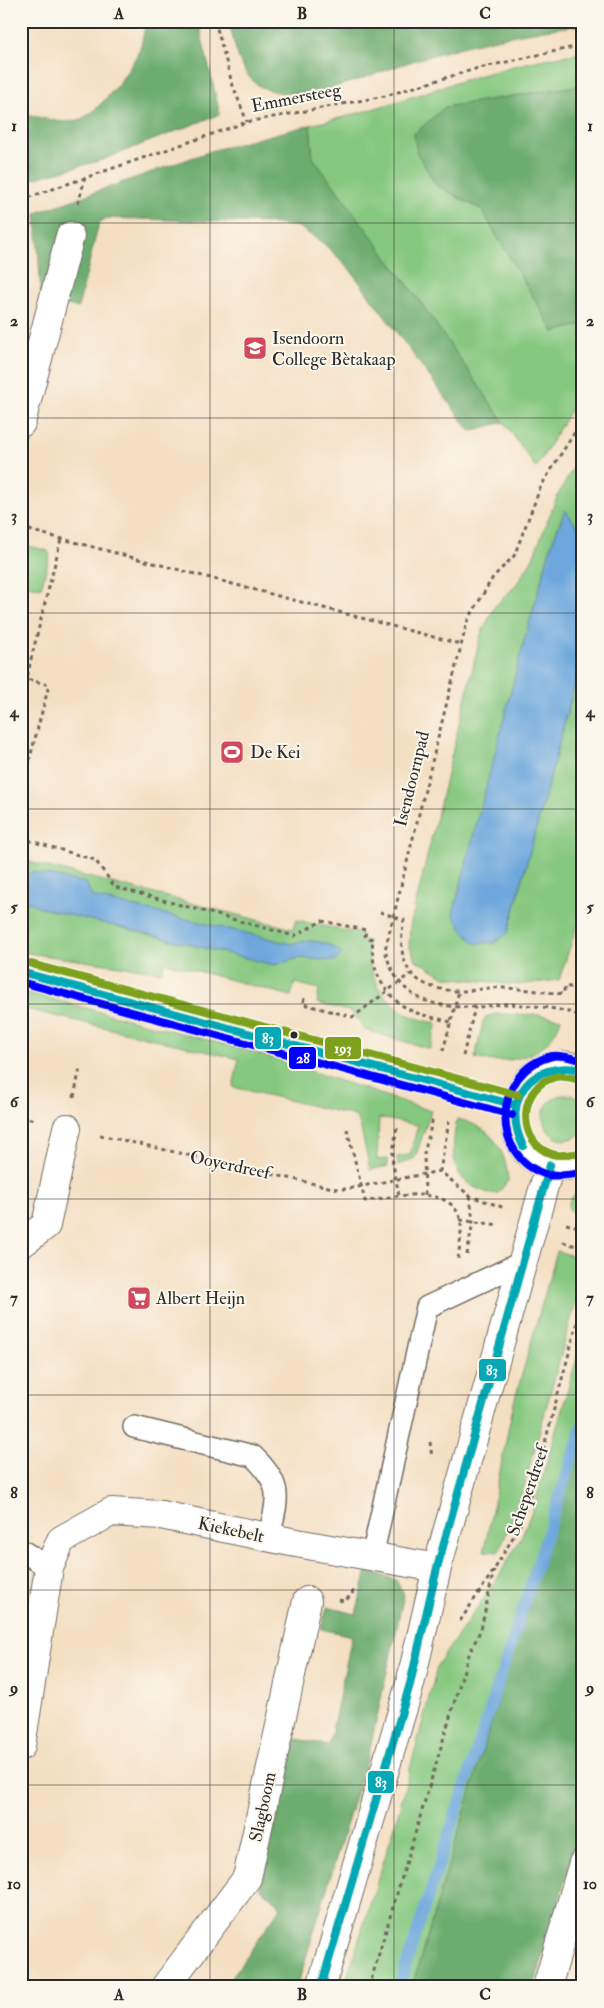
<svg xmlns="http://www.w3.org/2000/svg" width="604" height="2008" font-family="'IM FELL Double Pica',serif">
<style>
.green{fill:#86c880;stroke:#587a56}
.forest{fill:#6cac6e;stroke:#4c6c4c}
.water{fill:#6da7dd;stroke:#4c6984}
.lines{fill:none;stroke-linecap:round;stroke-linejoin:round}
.stream{stroke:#6da7dd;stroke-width:11}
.lane-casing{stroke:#716a60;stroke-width:24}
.street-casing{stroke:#716a60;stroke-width:30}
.secondary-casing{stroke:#716a60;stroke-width:30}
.path{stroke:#716a60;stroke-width:3;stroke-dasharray:4 4;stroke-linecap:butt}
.lane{stroke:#fff;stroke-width:21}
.street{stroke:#fff;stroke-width:28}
.secondary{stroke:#fff;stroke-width:28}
.bus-1-casing{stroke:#fbf7ec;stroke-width:11}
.bus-2-casing{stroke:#fbf7ec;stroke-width:11}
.bus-3-casing{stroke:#fbf7ec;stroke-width:11}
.bus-1{stroke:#06a8b5;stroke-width:8}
.bus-2{stroke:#00f;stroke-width:8}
.bus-3{stroke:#7da11d;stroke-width:8}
.grid{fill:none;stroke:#2b2b2b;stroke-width:1;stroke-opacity:0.55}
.bus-dot{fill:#2b2b2b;stroke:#fbf7ec;stroke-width:2}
.labels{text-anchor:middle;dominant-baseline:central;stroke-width:4;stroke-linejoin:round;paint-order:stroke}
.street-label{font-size:18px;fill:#2b2b2b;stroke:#fbf7ec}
.poi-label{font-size:18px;fill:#2b2b2b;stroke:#fbf7ec;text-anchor:start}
.line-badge{stroke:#fbf7ec;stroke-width:2}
.badge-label{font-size:14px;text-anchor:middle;font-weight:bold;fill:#fff}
.neatline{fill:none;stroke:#2b2b2b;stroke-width:2}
.grid-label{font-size:16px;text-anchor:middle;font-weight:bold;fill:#2b2b2b}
</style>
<rect width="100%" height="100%" fill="#fbf7ec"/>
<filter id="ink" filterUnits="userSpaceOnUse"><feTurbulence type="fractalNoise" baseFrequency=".02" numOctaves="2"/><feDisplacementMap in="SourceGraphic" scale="10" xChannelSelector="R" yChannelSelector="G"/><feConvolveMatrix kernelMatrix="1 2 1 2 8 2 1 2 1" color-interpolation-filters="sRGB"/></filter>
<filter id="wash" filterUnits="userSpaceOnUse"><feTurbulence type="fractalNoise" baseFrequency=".0096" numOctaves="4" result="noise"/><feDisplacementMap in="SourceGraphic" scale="20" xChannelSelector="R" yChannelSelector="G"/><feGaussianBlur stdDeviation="1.12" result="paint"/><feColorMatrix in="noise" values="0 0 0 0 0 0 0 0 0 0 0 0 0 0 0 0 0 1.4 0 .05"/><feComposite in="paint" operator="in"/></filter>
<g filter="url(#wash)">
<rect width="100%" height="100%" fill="#f4dfc3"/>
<!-- green -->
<path class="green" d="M583,53V85L445,107L456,197L481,209L554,332L580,325L583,320V389L536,468L419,300L313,158L310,125C402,106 488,64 583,53Z
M583,450V534L565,511L552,543L523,645L508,933L583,654V908L559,980L517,985L445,977L416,960L409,946L410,927L481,634L495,606L516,585L532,560L557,497Z
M21,544L48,551L50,555L41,588L21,583Z
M21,860L293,929L296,920L362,934L361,940L368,941C365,970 382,1000 407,1014C416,1019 427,1021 437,1023L430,1049L365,1030L352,1012L317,1003L319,989L295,983L291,996L164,962L162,972L21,952Z
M21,991L253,1052L431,1111L415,1158L398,1165L397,1157L410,1155L418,1125L379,1118L377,1160L387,1159L388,1166L370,1170L360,1124L355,1116L233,1087L239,1059L21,1008Z
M495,1014L540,1015L561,1019C551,1055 508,1067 475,1058L483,1022L486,1017Z
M561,1095H572L583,1103V1131C555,1160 522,1109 561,1095Z
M457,1119C490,1126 506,1147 508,1181L498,1193C490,1195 483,1191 476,1188C448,1175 452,1145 457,1119Z
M583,1184V1216L574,1215L568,1208L570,1200Z
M557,1251L583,1259V1276L522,1494L499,1552L484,1551L513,1406Z
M583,1337V1417L412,1987H344L395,1825L438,1664L497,1579L521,1538L534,1506Z"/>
<!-- forest -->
<path class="forest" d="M146,21H198L220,114L102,160L21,182V112C38,117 60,125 78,120C99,114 133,67 140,48C143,39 144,30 146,21Z
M229,21H583V25C526,31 471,43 416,60C378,72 338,90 299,93C287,94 265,92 255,83C238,68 234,43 229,21Z
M583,85V320L580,325L554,332L481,209L436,185L417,153L414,134L445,107Z
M310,125L313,158L419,300L504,422L470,431L348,267L323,243L299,227L271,223L107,218L99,223L78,308L41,297L36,213L214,150Z
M583,1417V1817L534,1987H412Z
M367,1570L396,1580L404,1595L371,1744L297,1987H225L281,1907L260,1888L296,1739L329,1745L352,1636L321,1629L327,1607L356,1614Z"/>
<!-- water -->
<path class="water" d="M565,510L583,534V654L508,933L494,943H474L461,928L453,914L523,645L552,543Z
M32,872L86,883L92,897L292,944C309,938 329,941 342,954L335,961L299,958L274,965L41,908L21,898V879Z"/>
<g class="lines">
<!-- stream -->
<path class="stream" d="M399,1987L583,1424"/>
</g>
</g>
<g filter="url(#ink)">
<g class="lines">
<!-- lane casing -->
<g class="lane-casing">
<path id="lane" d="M134,1427L253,1456C285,1487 277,1498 269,1538
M21,1550L49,1568
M372,1557L427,1307L525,1261"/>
</g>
<!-- street casing -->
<g class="street-casing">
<path id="street" d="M21,423L70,236
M21,1244L46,1225L67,1128
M21,1746L49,1568L61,1540L111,1512L161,1515L291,1542L437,1568
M165,1987L247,1878L307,1601
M321,1987L410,1684L437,1568L550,1165
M547,1987L583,1863"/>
</g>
<!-- secondary casing -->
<g class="secondary-casing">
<path id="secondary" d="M21,972L515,1105
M583,1070C500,1038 485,1189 583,1163"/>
</g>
<!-- path -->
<path class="path" d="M215,21L232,83L247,122
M21,200L247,122L385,96L475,69L583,45
M78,204L85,178
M583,419L541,486L514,556L493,577L467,622L385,950C397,998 429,1008 476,1007C486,1007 496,1004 506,1004C533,1005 557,1008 583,1016
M21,528L460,644
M21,707L31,659L61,539
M21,792L49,685L27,679
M21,838L95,860L115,887L294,936L322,921L366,930L365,937L373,939C369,967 384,997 410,1010C422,1016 437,1018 451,1022
M380,912L404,920C395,965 411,989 458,991C473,991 487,987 501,988C521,988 542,992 563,994L565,986L583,990
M304,998L303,1004L353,1017L410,974
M443,1051L459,991
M463,1056L475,1007
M74,1097L80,1068
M21,1117L35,1120
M449,1121L440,1171L470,1196L505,1208
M397,1128L392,1158L399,1196
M347,1129L365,1201C391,1197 449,1183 460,1218C463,1230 459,1248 458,1260
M100,1135L337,1189H347L440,1171
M425,1195L424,1154L433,1118
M460,1220L499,1225
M566,1224L583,1228
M563,1242L583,1248
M467,1255L473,1221L470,1196
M430,1442L432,1458
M339,1600L344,1601L352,1595L354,1587
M460,1621L494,1570L519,1527L533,1487L583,1301
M369,1987L468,1657L481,1629L494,1570"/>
<!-- lane -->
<use href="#lane" class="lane"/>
<!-- street -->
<use href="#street" class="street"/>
<!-- secondary -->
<use href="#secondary" class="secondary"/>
<!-- bus-1 casing -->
<g class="bus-1-casing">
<path id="bus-1" d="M21,972L515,1105
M523,1146C500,1099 532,1059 583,1070
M321,1987L410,1684L437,1568L550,1165"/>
</g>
<!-- bus-2 casing -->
<g class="bus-2-casing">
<path id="bus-2" d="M21,982L512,1115
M583,1060C574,1059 561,1054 552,1056C493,1070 488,1158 548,1175C558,1177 573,1174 583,1173"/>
</g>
<!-- bus-3 casing -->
<g class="bus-3-casing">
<path id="bus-3" d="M24,962L518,1095
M582,1080C574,1079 563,1075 555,1077C518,1086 516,1143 552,1154C560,1157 573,1154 582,1153"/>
</g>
<!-- bus-1 -->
<use href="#bus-1" class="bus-1"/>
<!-- bus-2 -->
<use href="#bus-2" class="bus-2"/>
<!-- bus-3 -->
<use href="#bus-3" class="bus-3"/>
</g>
</g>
<!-- grid -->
<path class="grid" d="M210,21V1987M394,21V1987M21,223H583M21,418H583M21,613H583M21,809H583M21,1004H583M21,1199H583M21,1395H583M21,1590H583M21,1785H583"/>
<!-- icons -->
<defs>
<g id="school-square" transform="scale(1.25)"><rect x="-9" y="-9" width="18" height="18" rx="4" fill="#d1495b" stroke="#fbf7ec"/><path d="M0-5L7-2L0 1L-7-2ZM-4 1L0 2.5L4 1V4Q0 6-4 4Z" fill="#fff"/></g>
<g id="stadium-square" transform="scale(1.25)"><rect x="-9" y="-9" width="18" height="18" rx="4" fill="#d1495b" stroke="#fbf7ec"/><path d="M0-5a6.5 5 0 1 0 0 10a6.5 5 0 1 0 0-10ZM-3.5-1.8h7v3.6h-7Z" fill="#fff"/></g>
<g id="supermarket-square" transform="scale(1.25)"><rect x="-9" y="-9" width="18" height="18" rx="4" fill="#d1495b" stroke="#fbf7ec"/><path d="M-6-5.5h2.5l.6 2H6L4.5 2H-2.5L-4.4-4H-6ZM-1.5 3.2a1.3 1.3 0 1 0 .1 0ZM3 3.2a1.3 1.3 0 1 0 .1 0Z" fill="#fff"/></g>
</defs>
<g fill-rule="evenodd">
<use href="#school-square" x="255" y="348"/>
<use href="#stadium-square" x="232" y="752"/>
<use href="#supermarket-square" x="139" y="1298"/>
</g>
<!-- markers -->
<circle class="bus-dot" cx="294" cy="1035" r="4.5"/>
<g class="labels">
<!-- street labels -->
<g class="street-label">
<text transform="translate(296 98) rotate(-11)">Emmersteeg</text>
<text transform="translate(412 779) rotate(-76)">Isendoornpad</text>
<text transform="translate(230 1165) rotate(12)">Ooyerdreef</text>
<text transform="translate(528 1491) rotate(-71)">Scheperdreef</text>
<text transform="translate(231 1530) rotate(12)">Kiekebelt</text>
<text transform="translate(263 1807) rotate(-78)">Slagboom</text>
</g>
<!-- poi labels -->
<g class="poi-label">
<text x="272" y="338">Isendoorn<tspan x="272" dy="21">College Bètakaap</tspan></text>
<text x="250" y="752">De Kei</text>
<text x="156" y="1298">Albert Heijn</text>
</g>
</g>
<g class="line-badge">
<rect x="254" y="1026" width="28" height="24" rx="5" fill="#06a8b5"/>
<rect x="324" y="1036" width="38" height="24" rx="5" fill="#7da11d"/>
<rect x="288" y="1046" width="29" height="24" rx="5" fill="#00f"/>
<rect x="478" y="1358" width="29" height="24" rx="5" fill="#06a8b5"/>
<rect x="367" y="1770" width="28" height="24" rx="5" fill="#06a8b5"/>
</g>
<g class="badge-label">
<text x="268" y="1043">83</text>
<text x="343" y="1053">193</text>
<text x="303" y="1063">28</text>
<text x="492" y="1375">83</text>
<text x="381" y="1787">83</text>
</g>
<!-- margin -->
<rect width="604" height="2008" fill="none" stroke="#fbf7ec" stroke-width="55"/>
<rect x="28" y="28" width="548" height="1952" class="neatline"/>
<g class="grid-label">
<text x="119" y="19">A</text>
<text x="302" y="19">B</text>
<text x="485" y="19">C</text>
<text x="14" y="131">1</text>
<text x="590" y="131">1</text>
<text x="14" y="326">2</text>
<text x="590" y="326">2</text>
<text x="14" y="521">3</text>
<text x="590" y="521">3</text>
<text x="14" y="717">4</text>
<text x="590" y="717">4</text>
<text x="14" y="912">5</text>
<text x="590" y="912">5</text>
<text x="14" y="1107">6</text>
<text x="590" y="1107">6</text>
<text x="14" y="1303">7</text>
<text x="590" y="1303">7</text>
<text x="14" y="1498">8</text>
<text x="590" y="1498">8</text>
<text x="14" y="1693">9</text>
<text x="590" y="1693">9</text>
<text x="14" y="1889">10</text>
<text x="590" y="1889">10</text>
<text x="119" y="2000">A</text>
<text x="302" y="2000">B</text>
<text x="485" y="2000">C</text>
</g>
</svg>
